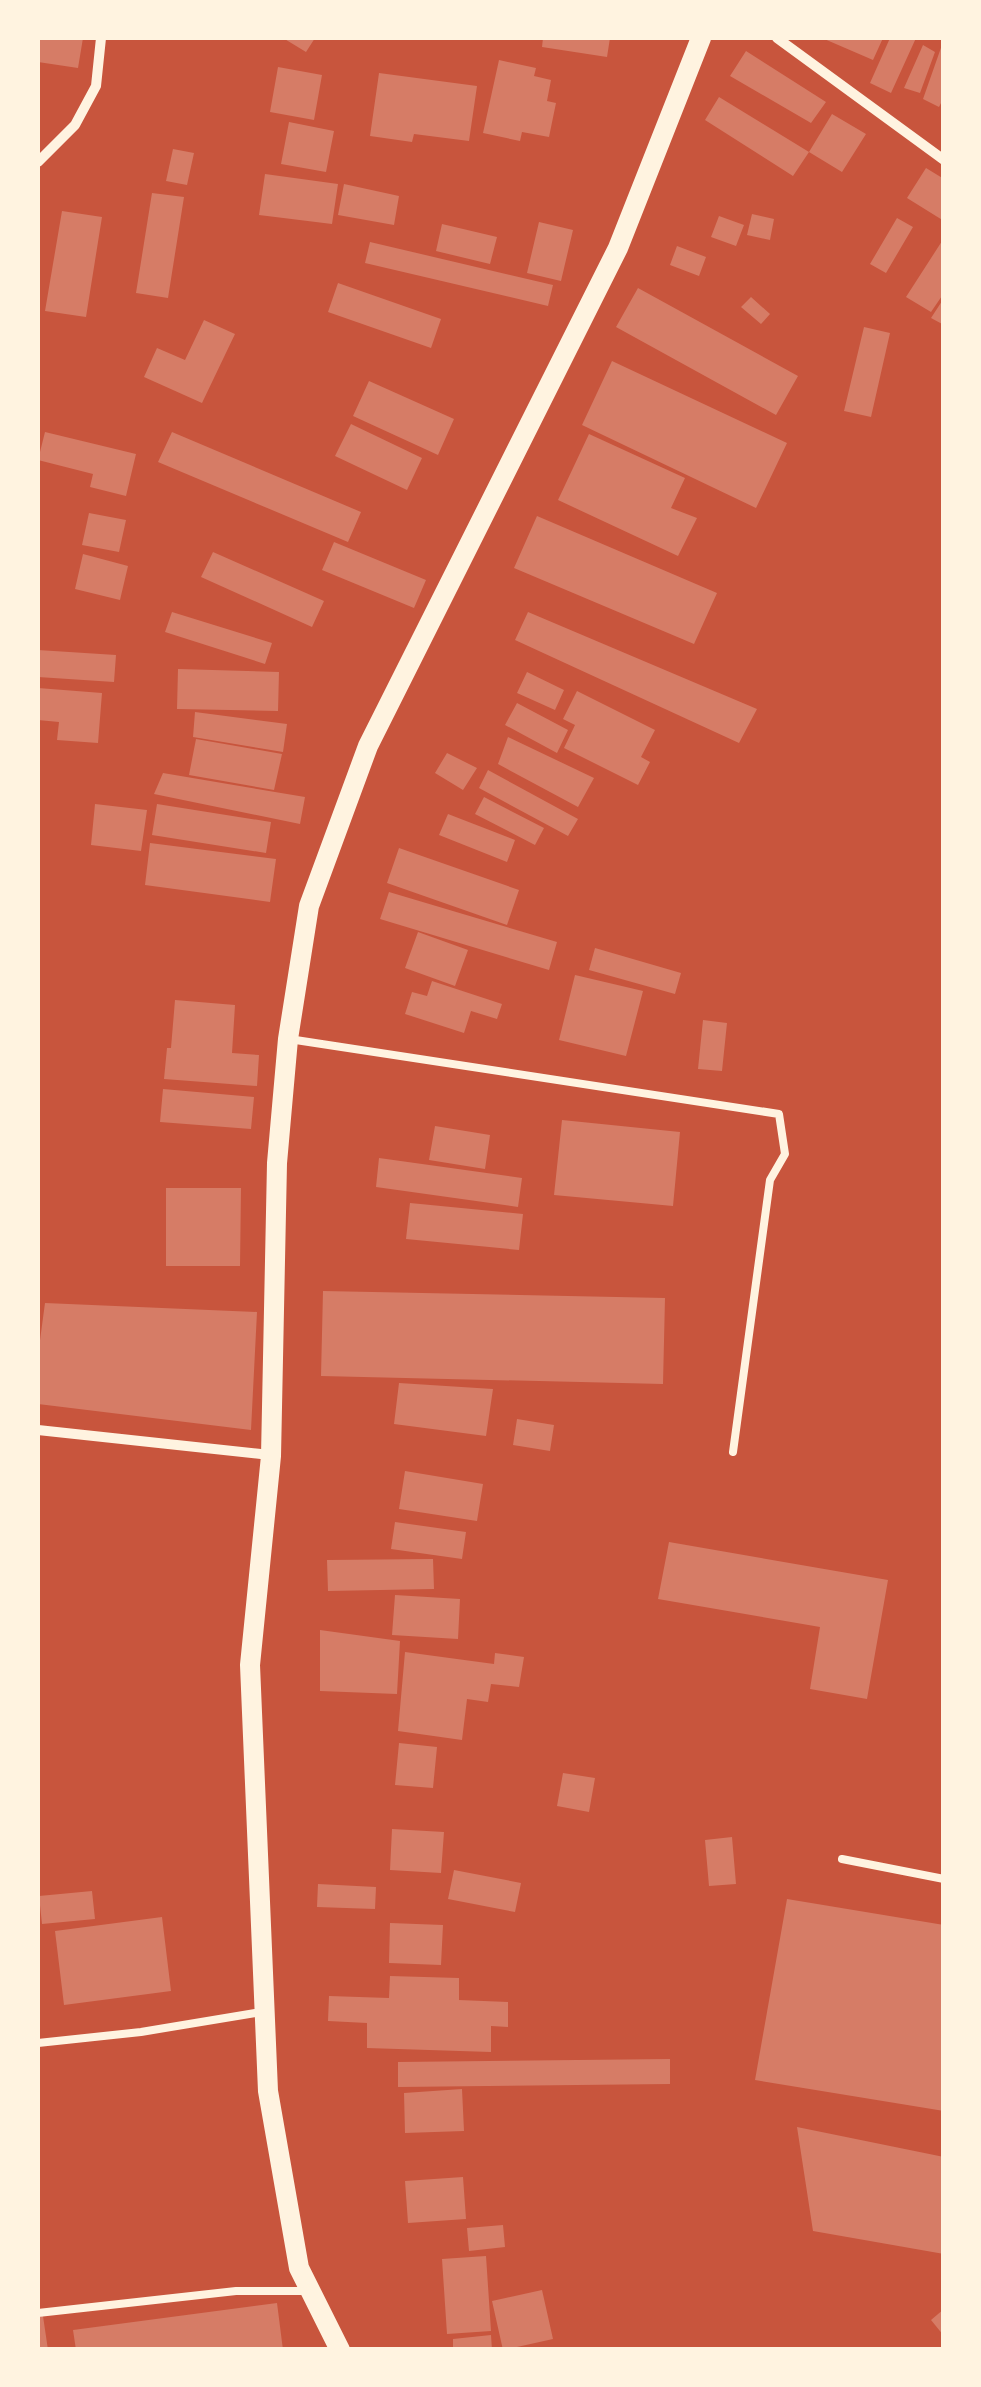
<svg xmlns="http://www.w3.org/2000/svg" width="981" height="2387" font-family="Merriweather,serif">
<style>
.building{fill:#d67c66}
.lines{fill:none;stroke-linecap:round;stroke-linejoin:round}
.service{stroke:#fff3e0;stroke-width:8}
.minor{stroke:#fff3e0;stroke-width:10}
.secondary{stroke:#fff3e0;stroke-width:20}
</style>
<rect width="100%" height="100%" fill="#c8553d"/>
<!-- building -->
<path class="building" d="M38,38H83L78,68L38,62Z
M283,38H315L306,52Z
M543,38H610L607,57L542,47Z
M822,38H883L873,60Z
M890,38H916L891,93L870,83Z
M943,42L944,97L939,107L923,99Z
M923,45L935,52L920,93L904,88Z
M746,51L826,102L811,123L730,76Z
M499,60L536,68L534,76L551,80L547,101L556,103L549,137L522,132L520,141L483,133Z
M278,67L322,75L314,120L270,112Z
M379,73L477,86L469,141L414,134L412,142L370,136Z
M719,97L809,152L793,176L705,120Z
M832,114L866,134L842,172L809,152Z
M289,122L334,131L326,172L281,164Z
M173,149L194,153L187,185L166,181Z
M926,168L944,179V221L907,198Z
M265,174L338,184L332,224L259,215Z
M344,184L399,196L394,225L338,215Z
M152,193L184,197L168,298L136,293Z
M62,211L102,217L86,317L45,311Z
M752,214L774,219L770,240L747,235Z
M719,216L744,225L736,246L711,237Z
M897,218L913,227L886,273L870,264Z
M539,222L573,230L561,281L527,273Z
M442,224L497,237L490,264L436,251Z
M944,238V293L931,312L906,297Z
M370,242L553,285L548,306L365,263Z
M677,246L706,257L699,276L670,265Z
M338,283L441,319L431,348L328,312Z
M638,288L798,376L776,415L616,327Z
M751,297L770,314L761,324L741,307Z
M944,298V325L931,318Z
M204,320L235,334L202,403L144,377L157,348L185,360Z
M864,327L890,333L871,417L844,411Z
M612,361L787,443L756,508L582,425Z
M369,381L454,419L438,455L353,416Z
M351,424L422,458L407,490L335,456Z
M45,432L136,454L126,496L90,487L93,474L38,460Z
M172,432L361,512L348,542L158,462Z
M589,434L685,478L671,508L697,518L678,556L558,500Z
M89,513L126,520L119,552L82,545Z
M537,516L717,593L694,644L514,568Z
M334,542L426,580L414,608L322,570Z
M213,552L324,601L312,627L201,577Z
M83,554L128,566L120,600L75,589Z
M172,612L272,643L265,664L165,632Z
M528,612L757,709L739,743L515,640Z
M38,650L116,655L114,682L38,677Z
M178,669L279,672L278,711L177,709Z
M527,672L564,690L555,710L517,693Z
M38,688L102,693L98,743L57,740L59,722L38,720Z
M577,691L655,730L641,757L650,762L638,785L564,748L575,725L563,719Z
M517,703L568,730L557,753L505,725Z
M195,712L287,724L283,752L193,737Z
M508,737L594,778L578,807L498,764Z
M196,739L282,754L274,790L189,775Z
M447,753L477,768L463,790L435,773Z
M488,770L578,819L568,836L479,788Z
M163,773L305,797L300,824L154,794Z
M484,797L544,828L535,845L475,814Z
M95,804L147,810L141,851L91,845Z
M157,804L271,822L266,853L152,835Z
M448,814L515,840L507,862L439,835Z
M150,843L276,859L270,902L145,885Z
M399,848L519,890L507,925L387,883Z
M389,892L557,942L549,970L380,919Z
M418,932L468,950L455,986L405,968Z
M595,948L681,973L675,994L589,970Z
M575,975L643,991L626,1056L559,1040Z
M432,981L502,1004L497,1019L471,1011L464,1033L405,1014L412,992L427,996Z
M175,1000L235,1005L232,1053L259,1055L257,1086L164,1079L167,1048H171Z
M703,1020L727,1023L722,1071L698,1069Z
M163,1089L254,1097L251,1129L160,1122Z
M562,1120L680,1132L673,1206L554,1195Z
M435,1126L490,1135L485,1169L429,1160Z
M379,1158L522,1178L518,1207L376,1187Z
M166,1188H241L240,1266H166Z
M410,1203L523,1214L519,1250L406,1239Z
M323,1291L665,1298L663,1384L321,1376Z
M45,1303L257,1312L251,1430L38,1404V1355Z
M399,1383L493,1389L486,1436L394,1424Z
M517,1419L554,1425L550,1451L513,1445Z
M405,1471L483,1484L477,1521L399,1509Z
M395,1522L466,1532L462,1559L391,1549Z
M669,1542L888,1580L867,1699L810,1689L820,1627L658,1599Z
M433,1559L434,1589L328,1591L327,1560Z
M395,1595L460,1599L458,1639L392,1635Z
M320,1630L400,1641L397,1694L320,1691Z
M405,1652L494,1664L495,1653L524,1657L519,1687L491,1684L488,1702L467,1699L462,1740L398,1731Z
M399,1743L437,1747L433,1788L395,1785Z
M563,1773L595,1778L589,1812L557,1806Z
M392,1829L444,1832L441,1873L390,1870Z
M732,1837L736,1884L709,1886L705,1840Z
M454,1870L521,1883L515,1912L448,1899Z
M318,1884L376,1887L375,1909L317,1907Z
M92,1891L95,1919L42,1924L39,1896Z
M787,1899L944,1925V2111L755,2080Z
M162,1917L171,1991L64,2005L55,1931Z
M390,1923L443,1925L441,1965L389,1963Z
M390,1976L459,1978V2000L508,2002V2027L491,2026V2052L367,2048V2023L328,2021L329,1996L389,1998Z
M670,2059V2084L398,2087V2062Z
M462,2089L464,2131L405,2133L404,2093Z
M797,2127L944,2157V2254L813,2231Z
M463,2177L466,2219L408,2223L405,2181Z
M503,2225L505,2247L469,2251L467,2228Z
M486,2256L491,2331L447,2334L442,2259Z
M542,2290L553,2339L503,2350L492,2301Z
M277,2303L283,2350H76L73,2330Z
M944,2309V2336L931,2320Z
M43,2316L48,2350H38V2317Z
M491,2335L492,2350H453V2339Z"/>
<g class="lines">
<!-- service -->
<path class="service" d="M289,1039L779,1114L785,1154L770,1180L733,1452
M842,1859L944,1879
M38,2043L141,2032L261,2012
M38,2313L236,2291H307"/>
<!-- minor -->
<path class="minor" d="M777,38L944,160
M38,162L75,125L96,86L101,38
M38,1430L270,1455"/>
<!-- secondary -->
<path class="secondary" d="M340,2350L299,2268L268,2091L250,1665L271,1456L277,1163L288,1039L309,906L368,746L618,248L701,38"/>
</g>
<!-- border -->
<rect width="981" height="2387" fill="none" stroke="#fff3e0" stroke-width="80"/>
</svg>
